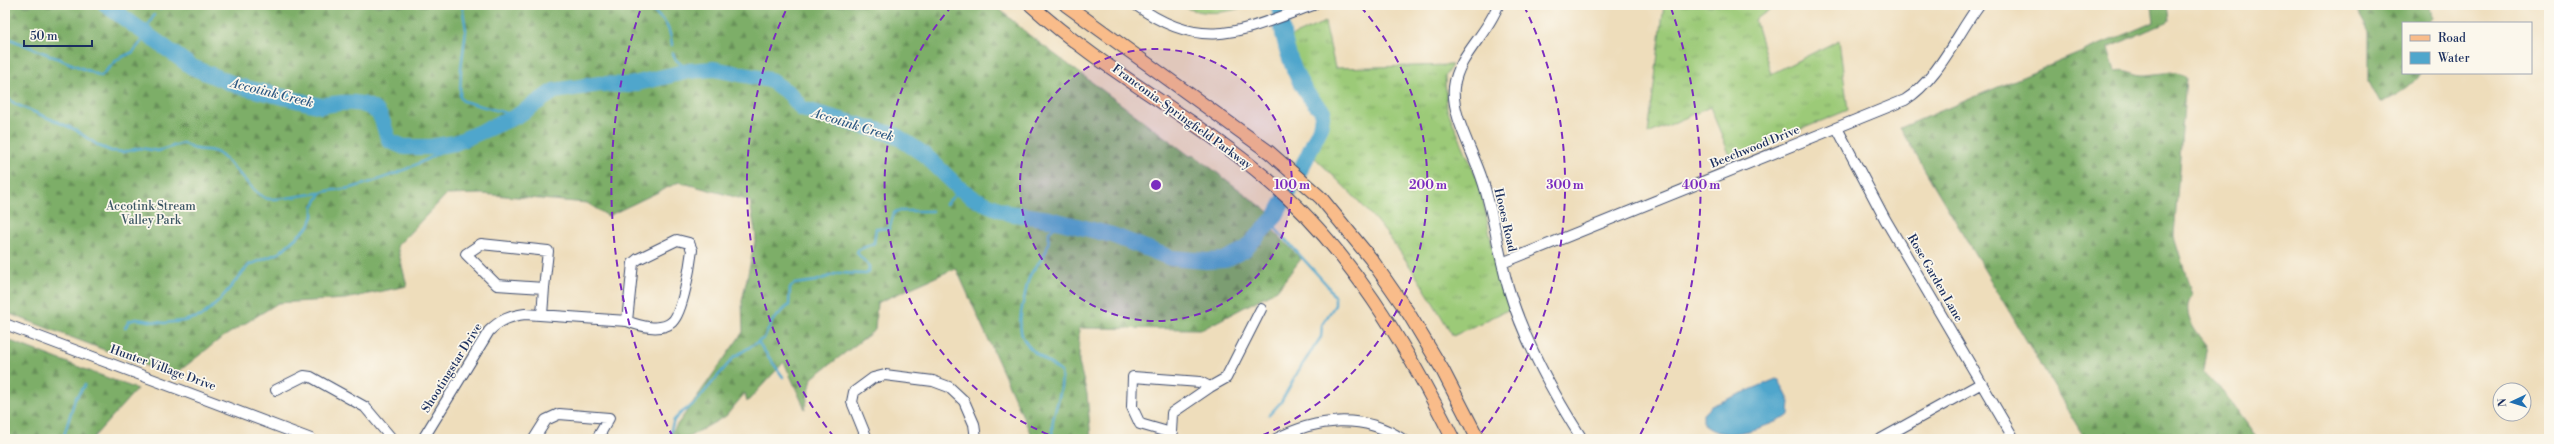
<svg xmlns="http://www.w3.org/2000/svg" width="2554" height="444" font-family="'Libre Bodoni',serif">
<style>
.grass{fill:url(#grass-tufts);stroke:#5c7c6b}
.forest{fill:url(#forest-firs);stroke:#4c6e63}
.water{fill:#4fa6cc;stroke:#356a95}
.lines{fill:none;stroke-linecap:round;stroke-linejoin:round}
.stream{stroke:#4fa6cc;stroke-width:2.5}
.river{stroke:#4fa6cc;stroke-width:16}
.minor-casing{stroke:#3b496c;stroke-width:12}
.major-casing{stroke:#3b496c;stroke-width:15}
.minor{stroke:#fff;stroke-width:10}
.major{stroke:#f9bc8a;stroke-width:13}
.ring{fill:none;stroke:#7b2cbf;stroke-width:2;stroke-dasharray:7 5}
.labels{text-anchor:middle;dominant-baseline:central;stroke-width:3.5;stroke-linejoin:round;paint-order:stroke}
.street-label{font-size:12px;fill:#1b2f5e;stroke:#fbf7ec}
.park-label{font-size:12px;fill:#3b5664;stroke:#fbf7ec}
.water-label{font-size:13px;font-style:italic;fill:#2d5984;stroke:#fbf7ec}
.centre{fill:#7b2cbf;stroke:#fbf7ec;stroke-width:2}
.ring-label{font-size:12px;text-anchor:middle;font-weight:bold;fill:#7b2cbf;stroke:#fbf7ec;stroke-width:3.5;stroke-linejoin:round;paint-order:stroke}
</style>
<defs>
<pattern id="grass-tufts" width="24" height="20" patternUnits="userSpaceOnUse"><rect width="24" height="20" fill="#9cca78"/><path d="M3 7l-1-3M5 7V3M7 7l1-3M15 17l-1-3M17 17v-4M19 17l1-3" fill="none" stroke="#7ea466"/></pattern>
<pattern id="forest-firs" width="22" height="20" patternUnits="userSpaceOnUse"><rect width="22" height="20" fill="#7dae68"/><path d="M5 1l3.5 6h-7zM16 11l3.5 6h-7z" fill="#668e59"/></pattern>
</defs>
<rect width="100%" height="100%" fill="#fbf7ec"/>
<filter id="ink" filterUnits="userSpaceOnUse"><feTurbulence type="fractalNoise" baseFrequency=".025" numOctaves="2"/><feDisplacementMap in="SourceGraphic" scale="8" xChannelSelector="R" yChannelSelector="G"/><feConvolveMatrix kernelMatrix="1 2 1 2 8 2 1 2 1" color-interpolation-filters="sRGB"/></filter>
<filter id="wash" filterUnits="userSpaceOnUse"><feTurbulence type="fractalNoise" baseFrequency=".012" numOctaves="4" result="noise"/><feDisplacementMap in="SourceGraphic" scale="16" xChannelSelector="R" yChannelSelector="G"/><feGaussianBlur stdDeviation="0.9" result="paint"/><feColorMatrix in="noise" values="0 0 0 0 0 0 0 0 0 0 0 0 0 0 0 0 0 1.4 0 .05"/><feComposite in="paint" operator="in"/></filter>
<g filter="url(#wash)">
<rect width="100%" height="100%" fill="#edb"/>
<!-- grass -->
<path class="grass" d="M1178,5H1250C1224,14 1204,16 1178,5Z
M1664,5H1776L1755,20L1771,74L1839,40L1848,110L1731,158L1710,107L1648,134Z
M1325,22L1335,68L1452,65L1445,76L1447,109L1480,185L1498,274L1512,308L1453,336C1432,301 1411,265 1386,233C1363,203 1335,178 1308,151L1325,126L1297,91L1287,64L1283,40Z"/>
<!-- forest -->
<path class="forest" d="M5,5H298L300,8L303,5H995L1029,35L1190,156L1194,155L1271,214L1266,223L1301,259L1277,290L1203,329L1079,328V363L1087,394L1091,439H1033L956,268L877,303L875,330L812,378L805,409L784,362L747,402L745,393L726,416L685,439H667L743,332L742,301L756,237L750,201L679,182L608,216L587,203L482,194L446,195L397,246L407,286L345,299L278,303L220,339L173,376L5,312Z
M2152,5H2167L2169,21L2108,48L2115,71C2129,68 2133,76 2147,75C2157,74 2181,69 2186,78L2174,236L2192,295C2180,313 2196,331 2207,345L2203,371L2208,378L2223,391L2258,439H2085L1900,128L2154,22Z
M2354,5H2430L2432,17L2427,23H2403V73H2420C2412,88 2394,95 2380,103L2369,82V32Z
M5,339L137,389L92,439H5Z"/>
<!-- water -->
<path class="water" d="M1776,379L1779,380L1790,402L1789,415L1785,418C1763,427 1725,444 1703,424V414L1711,406Z"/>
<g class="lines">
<!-- stream -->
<path class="stream" d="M462,5L466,30L461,68L460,97L463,101L517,116
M647,5C662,21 669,20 672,45
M160,9L163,5
M5,37L101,76L118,59L133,52L147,35V28L154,15
M673,53L675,59L689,71
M5,96L15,104L74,129L99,146L111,151L124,152L140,148L158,151L183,143C199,154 207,147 218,153C233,162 255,198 269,199C282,200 306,194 321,193
M946,204L955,195L964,192
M125,328L129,321L136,319L164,323L183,321L202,316L219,301L249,265L279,253L309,226L313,216V207L321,193C329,189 341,190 351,188C388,178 423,164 455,143
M758,342L783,377
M1269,415L1281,402L1300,368L1321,337L1322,325L1335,305V298L1327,285L1276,229L1275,217
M63,439L75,399L85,385
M668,439L674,420L681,413L695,403L734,357L764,338L773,320L789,305L790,288L794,284L816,281L838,273L866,274L869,271V266L857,253L858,250L874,243L876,228L889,229L894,213L897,211H932
M1053,439C1048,416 1065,395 1061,372C1029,347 1012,344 1024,299C1026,291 1027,279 1032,272C1043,256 1049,254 1049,232L1060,223"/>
<!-- river -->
<path class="river" d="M106,5L192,67L238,86L321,106C338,102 365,99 378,113C385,121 384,133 390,141L404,147H430L455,143L517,116L554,91L600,84L629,85L689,71L714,69L770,80L790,94L802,109L895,135L925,155L959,188L975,199L1008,213L1049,219L1112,235L1171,258L1206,261L1224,260L1244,250L1275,217L1307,157L1320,128L1323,111C1294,86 1282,42 1279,5"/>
</g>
</g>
<g filter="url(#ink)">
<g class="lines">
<!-- minor casing -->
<g class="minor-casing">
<path id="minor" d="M1136,5C1203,54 1243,30 1313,5
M1498,5C1488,34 1458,55 1454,87C1451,115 1473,151 1482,179C1494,214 1498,252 1508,287C1524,341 1552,392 1582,439
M1837,128L1885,219L2014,439
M677,240L689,243L692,250C690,266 683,312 672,322C661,332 639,326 627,321L633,263L638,259Z
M481,244L548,251L544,288L497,285L466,254Z
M1502,263L1905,100C1938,79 1956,36 1979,5
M542,315L544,288
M5,324L311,439
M276,390L304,376L311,377L365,407L392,439
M1171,433L1172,413L1210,387L1226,378L1261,309
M423,439L489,331C500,320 510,316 525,314L627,321
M534,439L546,420L559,414L609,418L597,439
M867,439L852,402L854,392L873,378L885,375L933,381L949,387L964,401L974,424L976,439
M1175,439L1171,433L1140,424L1132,407L1133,377L1200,382L1210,387
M1276,439C1316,418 1363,413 1402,439
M1881,439L1980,384"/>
</g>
<!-- major casing -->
<g class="major-casing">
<path id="major" d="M1031,5C1103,71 1193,116 1267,179C1349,248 1406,345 1453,439
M1066,5L1269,152L1321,198L1371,259L1409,314L1442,369L1478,439"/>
</g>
<!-- minor -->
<use href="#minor" class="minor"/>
<!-- major -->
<use href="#major" class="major"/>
</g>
</g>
<!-- distance rings -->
<circle cx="1156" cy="185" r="136" fill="#7b2cbf" fill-opacity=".12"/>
<g class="ring">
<circle cx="1156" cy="185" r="136"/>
<path d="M1059 439A272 272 0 0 1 951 7M1361 7A272 272 0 0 1 1253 439"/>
<path d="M834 437A409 409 0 0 1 788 6M1524 6A409 409 0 0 1 1478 437"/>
<path d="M673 437A545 545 0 0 1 641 8M1671 8A545 545 0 0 1 1639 437"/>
</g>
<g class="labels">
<!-- street labels -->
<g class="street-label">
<text transform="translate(1182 117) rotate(36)">Franconia-Springfield Parkway</text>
<text transform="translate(1755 147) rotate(-22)">Beechwood Drive</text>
<text transform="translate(1505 220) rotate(77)">Hooes Road</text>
<text transform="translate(1935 278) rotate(60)">Rose Garden Lane</text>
<text transform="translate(163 368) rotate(20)">Hunter Village Drive</text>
<text transform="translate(452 368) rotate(-58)">Shootingstar Drive</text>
</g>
<!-- park labels -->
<g class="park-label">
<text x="151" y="206">Accotink Stream<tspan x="151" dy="14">Valley Park</tspan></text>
</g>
<!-- water labels -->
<g class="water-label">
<text transform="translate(272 93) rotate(14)">Accotink Creek</text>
<text transform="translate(853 125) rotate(17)">Accotink Creek</text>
</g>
</g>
<circle cx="1156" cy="185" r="6" class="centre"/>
<g class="ring-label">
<text x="1292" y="189">100 m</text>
<text x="1428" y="189">200 m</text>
<text x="1565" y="189">300 m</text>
<text x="1701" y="189">400 m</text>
</g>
<!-- margin -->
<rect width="2554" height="444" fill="none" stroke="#fbf7ec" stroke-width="20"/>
<!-- legend -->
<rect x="2402" y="22" width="130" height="52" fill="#fbf7ec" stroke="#a1a7b3"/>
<rect x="2410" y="35" width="20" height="6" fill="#f9bc8a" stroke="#a1a7b3"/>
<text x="2438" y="42" font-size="12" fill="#1b2f5e">Road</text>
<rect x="2410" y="52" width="20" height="12" fill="#4fa6cc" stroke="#a1a7b3"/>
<text x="2438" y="62" font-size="12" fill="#1b2f5e">Water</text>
<!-- north arrow -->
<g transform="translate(2512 402) rotate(266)"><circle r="19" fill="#fbf7ec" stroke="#a1a7b3"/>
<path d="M0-3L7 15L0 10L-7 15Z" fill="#1f6fb2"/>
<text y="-6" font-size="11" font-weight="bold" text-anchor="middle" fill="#1b2f5e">N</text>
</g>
<!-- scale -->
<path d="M24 40v6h68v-6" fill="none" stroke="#1b2f5e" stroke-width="2"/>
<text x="30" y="40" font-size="12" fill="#1b2f5e" stroke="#fbf7ec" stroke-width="3" paint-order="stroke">50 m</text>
</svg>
